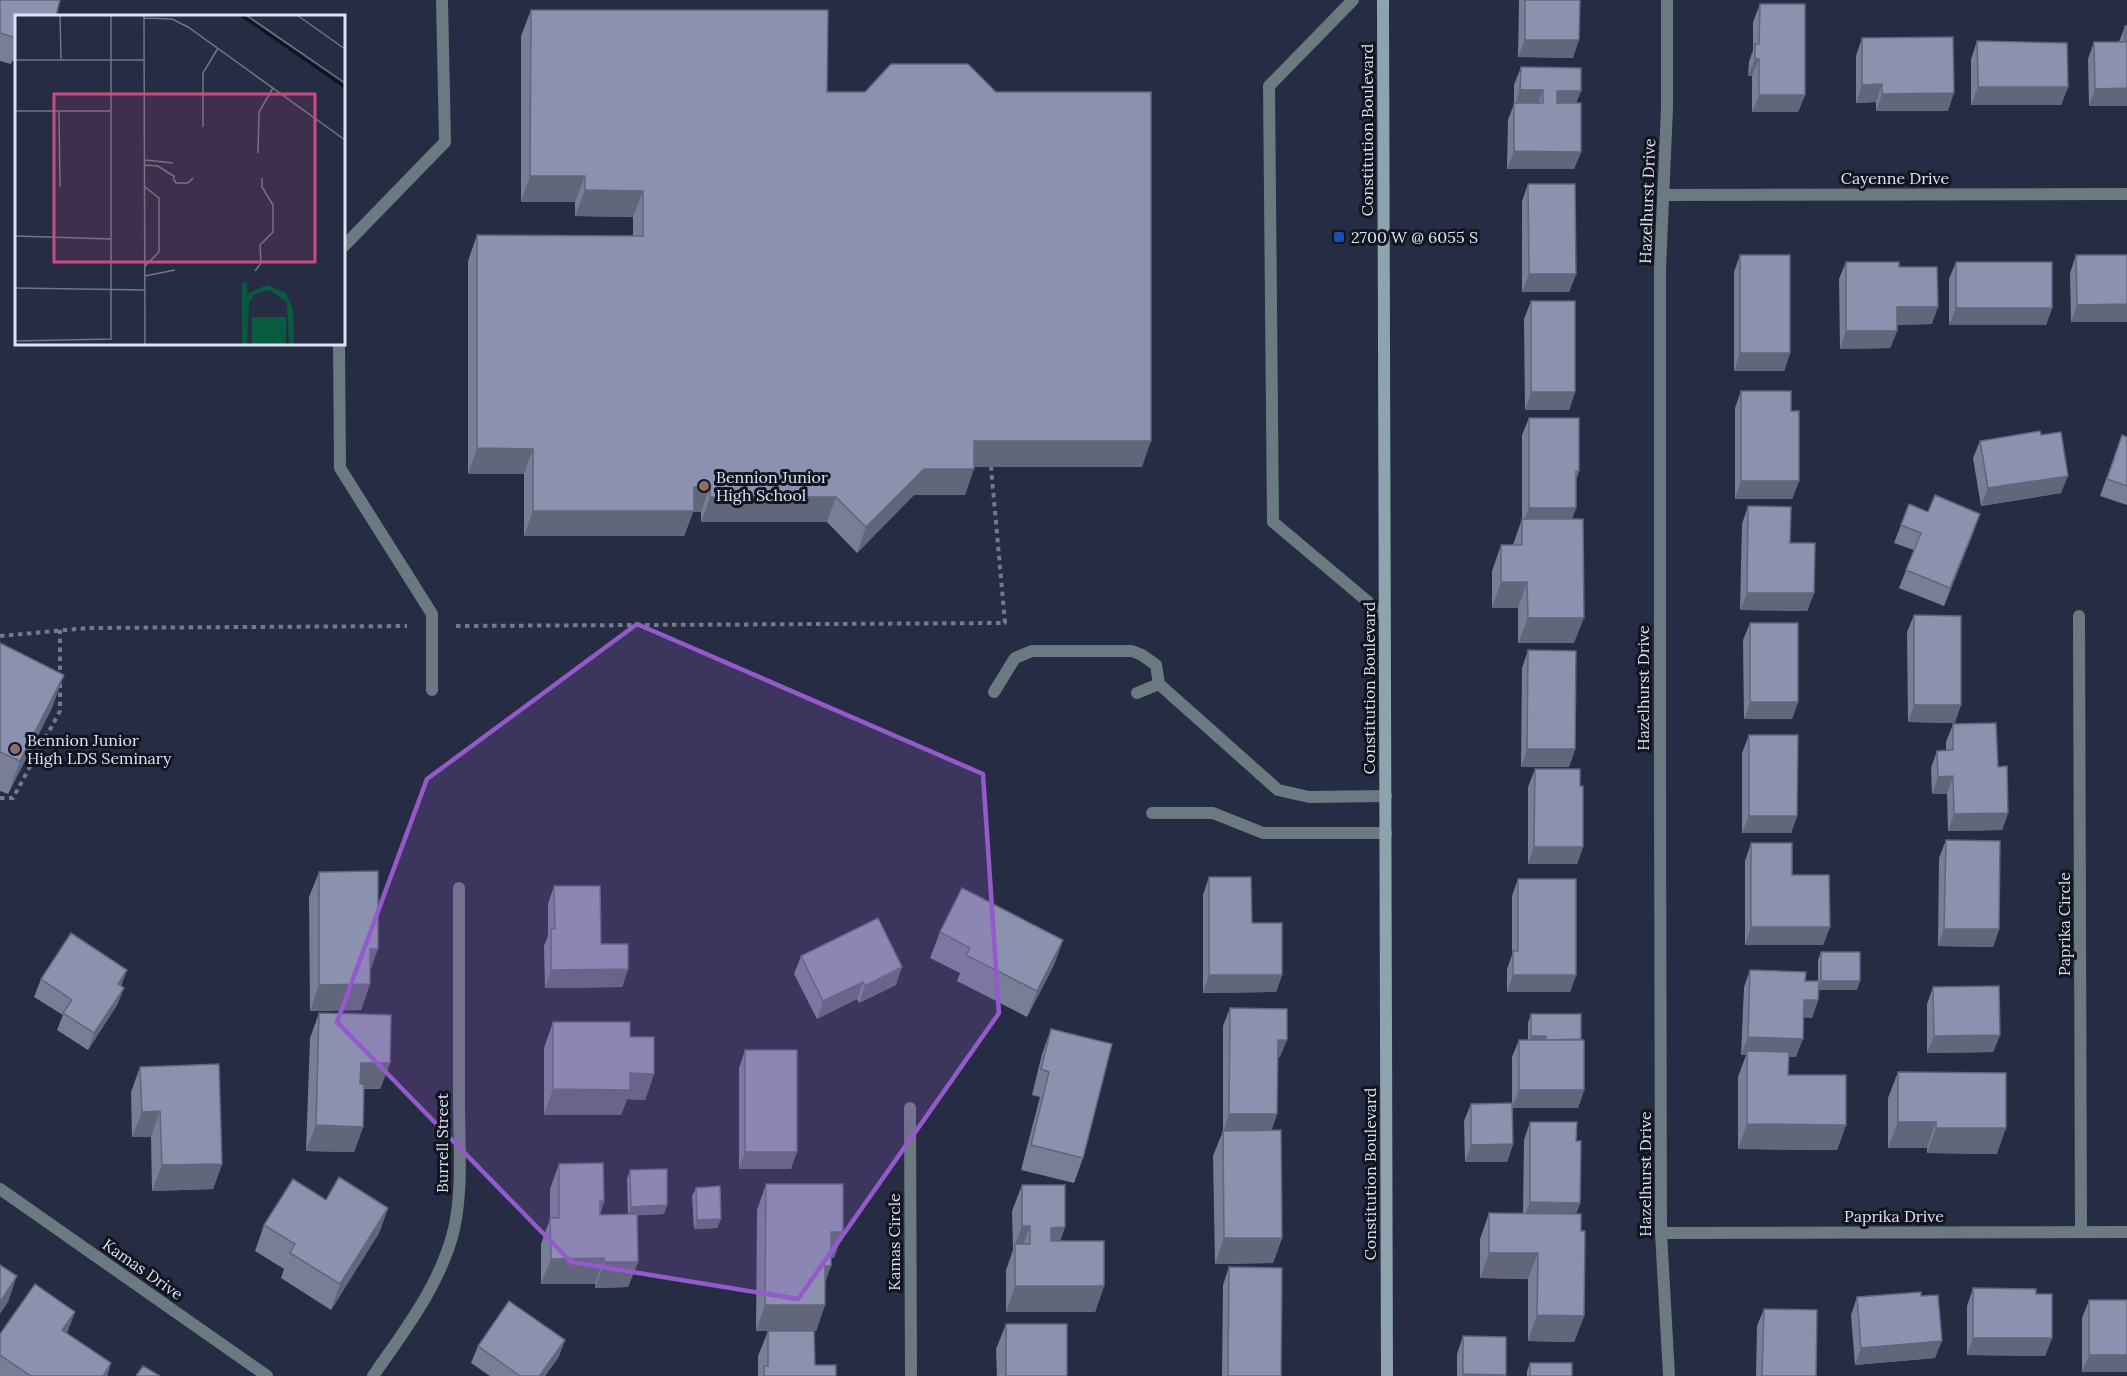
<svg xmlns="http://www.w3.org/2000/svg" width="2127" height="1376" font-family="Lora,serif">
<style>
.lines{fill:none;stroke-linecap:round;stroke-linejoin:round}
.path{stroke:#747a8d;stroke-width:4;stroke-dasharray:4.5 4.5;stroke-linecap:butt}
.service{stroke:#6b7980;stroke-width:12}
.minor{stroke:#6b7980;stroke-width:12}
.secondary{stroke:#8da3ae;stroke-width:12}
.wall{fill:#777e96}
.shaded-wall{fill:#61667a}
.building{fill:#8a92af;stroke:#61667a;stroke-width:1.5}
.marked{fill:#945acc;fill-opacity:0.2;stroke:#945acc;stroke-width:4.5;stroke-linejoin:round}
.transit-dot{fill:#1a4fb4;stroke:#121520;stroke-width:2}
.education-dot{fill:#8d6e63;stroke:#121520;stroke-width:2}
.labels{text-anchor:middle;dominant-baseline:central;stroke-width:6;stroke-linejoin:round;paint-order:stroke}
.street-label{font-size:16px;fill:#dee3f2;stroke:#121520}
.poi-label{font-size:16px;fill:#dee3f2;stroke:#121520;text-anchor:start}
.inset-river{fill:none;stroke:#09171b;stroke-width:3}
.inset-road{fill:none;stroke:#707589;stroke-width:1.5}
.view{fill:#c94b81;fill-opacity:0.15;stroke:#c94b81;stroke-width:3}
.inset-edge{fill:none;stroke:#dee3f2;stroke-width:3}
</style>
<rect width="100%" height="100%" fill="#262c43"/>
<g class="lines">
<!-- path -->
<path class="path" d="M456,626L1005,623L991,467
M0,636L88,628L407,626
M0,798H13L60,711V630"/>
<!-- service -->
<path class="service" d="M1353,0L1269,86L1273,522L1385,616
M344,246L445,142L442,0
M339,344L340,468L432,614V690
M994,692L1015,658L1032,651H1132L1142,655L1156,665L1159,684
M1137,693L1159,684L1278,790L1309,797L1386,796
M1152,813H1213L1263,833H1386"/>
<!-- minor -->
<path class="minor" d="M1667,0V108L1660,269V789L1661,1233L1669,1376
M1663,195L2127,194
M2079,616L2081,1232
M910,1108L911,1376
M0,1189L267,1376
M1661,1233L2127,1232
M373,1376C404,1331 441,1284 454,1229C463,1189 459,1144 459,1102C459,1031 459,959 459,888"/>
<!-- secondary -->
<path class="secondary" d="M1383,0L1387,1376"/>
</g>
<!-- wall -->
<path class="wall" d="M0,0L16,16V62L12,61L11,64L0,61Z
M1519,0H1580L1573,58L1518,57Z
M1760,4L1805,95L1798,112H1752V76H1748L1749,62L1753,50V22Z
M531,10L827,92L1142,467H974L965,495H914L857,553L827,522H701V512H693L684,536H524V474H468V261L477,235L633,236V217L575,216V202H521V36Z
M2125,26L2127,106H2089L2088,59L2094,42H2119Z
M1862,38L1948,111H1876V102L1856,103V56Z
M1977,41L2068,87L2061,105H1971V59Z
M1521,67L1581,91L1576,103L1581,152L1574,169H1507L1508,120L1514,104V85Z
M1528,184L1576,274L1569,292H1522V201Z
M1740,255L1790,353L1784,371H1734V272Z
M2076,255H2127L2071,322L2070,273Z
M1846,262L1899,267L1932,324L1897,325V331L1890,348L1840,349L1839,279Z
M1956,262L2052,308L2046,325H1949V279Z
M1531,301L1575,392L1569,410H1525L1524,319Z
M1741,391L1791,411L1799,481L1792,499H1735V408Z
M1529,418L1579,471L1576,480V508L1572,519L1574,643H1518V608H1492V571L1501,545H1513L1522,519V435Z
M2041,435L2061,493L1981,506L1973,458L1980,441Z
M2122,435L2127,437V505L2100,496Z
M1909,504L1974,531L1944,606L1899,588L1914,550L1894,543Z
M1748,506L1790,543L1814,593L1807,611L1740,610L1742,524Z
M1914,615L1955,723L1908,722L1907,632Z
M1750,623L1798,702L1792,719H1744L1743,640Z
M0,643L52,708L8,794L0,791Z
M1528,650L1575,749L1569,767H1521L1522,668Z
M1953,724L1998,767L2008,813L2002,830L1948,831L1947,794H1932L1931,768L1937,751L1946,750V742Z
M1749,735L1797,816L1791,833H1742V753Z
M1535,769L1580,786L1583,847L1577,864H1528V787Z
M1946,840L1999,929L1993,947L1938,946L1939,858Z
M1751,843L1792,875L1830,927L1823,945H1745V861Z
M319,872L370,970V984L361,1010L310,1011L309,897Z
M1209,877L1252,923L1282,975L1276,992L1203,993V895Z
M1518,879L1576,975L1570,992H1507V969L1512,955V896Z
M554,886L601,944L628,969L622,987L545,988L544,946L548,936V904Z
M940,932L1063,940L1054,965L1027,1017L957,981L960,973L930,958Z
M1821,952L1857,990H1819L1818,1000L1812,1018L1803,1017L1796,1057L1789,1056L1788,1075L1846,1125L1837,1150L1738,1149V1077L1746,1055H1741L1744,987L1750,970L1805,981H1818V960Z
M801,956L896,985L859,1003L857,999L817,1019L794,974Z
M41,979L121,986L124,988L117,1005L88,1050L57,1030L63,1015L34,997Z
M1933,987L2000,1035L1993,1052L1927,1053V1004Z
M1230,1008L1280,1057H1278L1277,1114L1271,1130L1282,1238L1273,1263L1215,1264L1213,1156L1223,1131V1026Z
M319,1013L390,1063L380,1089H364L363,1127L354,1152L306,1151L310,1038Z
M1531,1014L1581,1039L1584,1090L1578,1108H1513V1144L1507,1162H1465L1464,1121L1471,1104H1512V1057L1519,1040H1528V1023Z
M553,1022L630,1037L654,1074L645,1100L627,1099L621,1115H544V1048Z
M1051,1029L1083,1158L1074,1183L1021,1170L1040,1097L1032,1095L1042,1054Z
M745,1050L791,1169H739V1068Z
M140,1067L222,1164L213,1189L152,1191L151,1137H132L131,1092Z
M1898,1072L1997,1154L1927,1153V1148H1888V1098Z
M1530,1122L1576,1141L1580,1203L1576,1214L1584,1316L1574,1342L1528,1341V1279L1480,1278V1239L1489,1213H1523L1524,1140Z
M559,1164L604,1201L600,1215H628L627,1179L630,1170L667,1205L664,1214L637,1215L638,1262L628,1287L595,1288V1284H541V1244L550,1219V1189Z
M766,1184L843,1232L834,1258H831L825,1283V1305L816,1331H756L757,1210Z
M1022,1185L1065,1227L1060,1241L1104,1286L1095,1312H1006V1270L1013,1250L1012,1211Z
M696,1188L721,1219L717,1228L694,1229L692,1196Z
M326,1200L388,1208L379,1233L331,1310L281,1278L284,1269L255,1251L264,1225Z
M1229,1267L1281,1376H1222L1223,1285Z
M1973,1288L2036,1294L2052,1338L2045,1356L1967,1355V1306Z
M1857,1297L1935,1358L1855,1365L1851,1315Z
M2089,1300L2127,1372H2082V1318Z
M1764,1309L1816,1376H1756L1757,1326Z
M75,1312L67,1333L111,1363L107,1376H0V1334Z
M1006,1324L1067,1376H997L996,1349Z
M768,1331L815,1365L836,1376H758V1356Z
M1463,1336L1506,1375V1376H1457V1354Z
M565,1340L558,1358L545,1376H490L471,1363L478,1346Z
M1530,1363L1572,1376H1527V1371Z"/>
<!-- shaded-wall -->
<path class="shaded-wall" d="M1525,40H1579L1573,58L1518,57Z
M1755,59H1759L1752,76H1748Z
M1882,84L1876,102L1856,103L1862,85Z
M1978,87H2068L2061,105H1971Z
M2127,88V106H2089L2095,89Z
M1520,90H1543L1537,108H1514Z
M1557,91H1581L1574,108H1551Z
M1954,93L1948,111H1876L1882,94Z
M1759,95H1805L1798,112H1752Z
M1514,151L1581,152L1574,169H1507Z
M530,176H585L575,202H521Z
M585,190L643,191L633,217L575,216Z
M1529,274H1576L1569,292H1522Z
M2127,304V322H2071L2077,305Z
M1897,307H1938L1932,324L1890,325Z
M1956,308H2052L2046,325H1949Z
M1846,331H1897L1890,348L1840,349Z
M1740,353H1790L1784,371H1734Z
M1531,392H1575L1569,410H1525Z
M974,441H1151L1142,467H965Z
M477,448L533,449L524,474H468Z
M924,469H974L965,495H914L857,553L866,527Z
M2068,476L2061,493L1981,506L1988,488Z
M1741,481H1799L1792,499H1735Z
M694,487H710L701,512H693L684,536H524L533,511Z
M710,497H836L827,522H701Z
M1529,508H1576L1569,525H1522Z
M1980,514L1974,531L1944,606L1950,588Z
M1501,582H1527L1518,608H1492Z
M1747,593H1814L1807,611L1740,610Z
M1528,618H1584L1574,643H1518Z
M64,675L52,708L8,794L20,761Z
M1750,702H1798L1792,719H1744Z
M1914,705H1961L1955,723L1908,722Z
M1527,749H1575L1569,767H1521Z
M1953,776L1947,794H1932L1938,777Z
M2008,813L2002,830L1948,831L1954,814Z
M1749,816H1797L1791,833H1742Z
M1534,847H1583L1577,864H1528Z
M1751,927H1830L1823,945H1745Z
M1944,929H1999L1993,947L1938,946Z
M1063,940L1054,965L1027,1017L1037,991Z
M370,949H378L369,974Z
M902,967L896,985L859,1003L865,986Z
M628,969L622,987L545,988L551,970Z
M127,970L121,987L118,984Z
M1209,975H1282L1276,992L1203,993Z
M1513,975H1576L1570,992H1507Z
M1821,981H1860L1857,990H1818Z
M863,982L857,999L817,1019L823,1001Z
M370,984L361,1010L310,1011L319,985Z
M124,988L117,1005L88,1050L94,1033Z
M1804,1000H1818L1812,1018L1797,1017Z
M2000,1035L1993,1052L1927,1053L1934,1036Z
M1531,1036H1546L1543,1045H1528Z
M1748,1037L1803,1039L1796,1057L1747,1055V1051L1746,1055H1741Z
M1278,1040H1287L1280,1057H1271Z
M361,1063H390L380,1089L352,1088Z
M630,1073L654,1074L645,1100L627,1099L621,1115H544L553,1089Z
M1519,1090H1584L1578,1108H1512Z
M160,1111L151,1137H132L142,1112Z
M1229,1114H1277L1271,1132H1223Z
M1898,1122H1936L1927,1148H1888Z
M1747,1124L1846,1125L1837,1150L1738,1149Z
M316,1125L363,1127L354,1152L306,1151Z
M1936,1128H2006L1997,1154L1927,1153Z
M1513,1144L1507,1162H1465L1471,1145Z
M745,1152H797L791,1169H739Z
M222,1164L213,1189L152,1191L162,1165Z
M600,1201H604L595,1227Z
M1530,1202L1580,1203L1573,1220H1523Z
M667,1205L664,1214L628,1216L631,1207Z
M388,1208L379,1233L331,1310L340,1284Z
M721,1219L717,1228L694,1229L697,1220Z
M1022,1226H1030L1021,1251L1015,1246Z
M1065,1227L1056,1253H1041L1051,1228Z
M831,1232H843L834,1258H822Z
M1224,1238H1282L1273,1263L1215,1264Z
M1489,1253H1538L1528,1279L1480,1278Z
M604,1258L595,1284H541L551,1259Z
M604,1262H638L628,1287L595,1288Z
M825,1266H831L822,1292Z
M17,1276L8,1302L0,1314V1302Z
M1015,1286H1104L1095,1312H1006Z
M765,1305H825L816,1331H756Z
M75,1312L65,1337L62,1330Z
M1537,1315L1584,1316L1574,1342L1528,1341Z
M1973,1338H2052L2045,1356L1967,1355Z
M565,1340L558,1358L545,1376H540Z
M1942,1341L1935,1358L1855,1365L1861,1348Z
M2089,1355H2127V1372H2082Z
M111,1363L107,1376H103Z
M1463,1374L1506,1375V1376H1462Z"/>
<!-- building -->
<path class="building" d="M0,0H60L56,16H16V38L0,33Z
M1525,0H1580L1579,40H1525Z
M1760,4H1805V95H1759V59H1755V44H1759Z
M531,10H828L827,92H865L891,64H968L996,92H1151V441H974V469H924L866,527L836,497H710V487H694V511H533V449L477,448V235L643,236V191L585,190V176H530Z
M2125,26H2127V88L2095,89L2094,42H2125Z
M1953,37L1954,93L1882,94V84L1862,85V38Z
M1977,41L2067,43L2068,87H1978Z
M1521,67L1581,68V91H1557V103H1581V152L1514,151V103H1543V90H1520Z
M1528,184H1575L1576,274H1529Z
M1740,255H1790V353H1740Z
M2076,255H2127V304L2077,305Z
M1846,262H1899V267H1937L1938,307H1897V331H1846Z
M1956,262H2052V308H1956Z
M1531,301H1575V392H1531Z
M1741,391H1791V411H1799V481H1741Z
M1529,418H1579V471H1576V508H1529Z
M2040,431L2041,435L2061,432L2068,476L1988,488L1980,441Z
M2122,435L2127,437V486L2107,479Z
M1935,495L1980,514L1950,588L1906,570L1921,533L1901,525L1909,504L1928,512Z
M1748,506L1791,507L1790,543H1815L1814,593H1747Z
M1522,519H1583L1584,618H1528L1527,582H1501V545H1522Z
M1914,615L1961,616V705H1914Z
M1750,623H1798V702H1750Z
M0,643L64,675L20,761L0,752Z
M1528,650L1576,651L1575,749H1527Z
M1996,723L1998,767L2007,766L2008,813L1954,814L1953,776L1938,777L1937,751L1953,750V724Z
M1749,735H1798L1797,816H1749Z
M1535,769H1580V786H1583V847H1534Z
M1946,840L2000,841L1999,929H1944Z
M1751,843H1792V875H1829L1830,927H1751Z
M378,871V949H370V984L319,985V872Z
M1209,877H1251L1252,923H1282V975H1209Z
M1518,879H1576V975H1513V951H1518Z
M554,886H600L601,944H628V969L551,970V929H555Z
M962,888L1063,940L1037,991L966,955L970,948L940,932Z
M878,918L902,967L865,986L863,982L823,1001L801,956Z
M71,933L127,970L118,984L124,988L94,1033L63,1013L72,1000L41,979Z
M1821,952H1860V981H1821Z
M1750,970L1806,972L1805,981H1819L1818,1000H1804L1803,1039L1748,1037Z
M1999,986L2000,1035L1934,1036L1933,987Z
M1230,1008L1287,1009V1040H1278L1277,1114H1229Z
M319,1013L391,1015L390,1063H361L360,1084H364L363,1127L316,1125Z
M1531,1014H1581V1039L1546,1040V1036H1531Z
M553,1022H630V1037H654V1074L630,1073V1090L553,1089Z
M1051,1029L1112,1044L1083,1158L1031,1145L1049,1072L1041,1069Z
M1519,1040H1584V1090H1519Z
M745,1050H797V1152H745Z
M1747,1051L1789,1052L1788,1075H1846V1125L1747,1124Z
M219,1064L222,1164L162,1165L160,1111L142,1112L140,1067Z
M1898,1072L2006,1073V1128H1936V1122H1898Z
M1512,1103L1513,1144L1471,1145V1104Z
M1530,1122H1577L1576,1141H1581L1580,1203L1530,1202Z
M1281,1130L1282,1238H1224L1223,1131Z
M603,1163L604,1201H600V1215L637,1214L638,1262H604V1258L551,1259L550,1218H559V1164Z
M667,1169V1205L631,1207L630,1170Z
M339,1177L388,1208L340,1284L290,1253L295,1244L264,1225L293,1179L326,1200Z
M766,1184H843V1232H831V1266H825V1305H765Z
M1022,1185H1065V1227L1051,1228V1241H1104V1286H1015V1244H1030V1226H1022Z
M720,1186L721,1219L697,1220L696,1188Z
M1489,1213L1581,1214V1231H1585L1584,1316L1537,1315L1538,1253H1489Z
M0,1265L17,1276L0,1302Z
M1229,1267L1282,1268L1281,1376H1228Z
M35,1284L75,1312L62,1330L111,1363L103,1376H31L0,1355V1334Z
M1973,1288L2036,1289V1294H2052V1338H1973Z
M1921,1292V1296L1938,1295L1942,1341L1861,1348L1857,1297Z
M2089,1300H2127V1355H2089Z
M509,1301L565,1340L540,1375L542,1376H520L478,1346Z
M1764,1309L1817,1310L1816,1376H1762Z
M1006,1324H1067V1376H1006Z
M768,1331H814L815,1365H836V1376H764V1366H768Z
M1463,1336L1506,1337V1375L1463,1374Z
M1530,1363H1572V1376H1530Z
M143,1366L160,1376H136Z"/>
<!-- marked area -->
<path class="marked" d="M637,624L983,774L999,1013L798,1299L571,1262L337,1022L427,779Z"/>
<!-- markers -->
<rect class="transit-dot" x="1333" y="231" width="12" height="12" rx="3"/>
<g class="education-dot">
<circle cx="704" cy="486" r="6"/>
<circle cx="15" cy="749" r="6"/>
</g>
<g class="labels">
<!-- street labels -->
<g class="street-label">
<text transform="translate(1367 130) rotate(-90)">Constitution Boulevard</text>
<text x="1895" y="178">Cayenne Drive</text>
<text transform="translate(1647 201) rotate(-88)">Hazelhurst Drive</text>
<text transform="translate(1369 688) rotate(-90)">Constitution Boulevard</text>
<text transform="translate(1643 688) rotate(-90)">Hazelhurst Drive</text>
<text transform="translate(2064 924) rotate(-90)">Paprika Circle</text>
<text transform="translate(442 1143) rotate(-90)">Burrell Street</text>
<text transform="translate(1370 1174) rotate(-90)">Constitution Boulevard</text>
<text transform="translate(1645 1174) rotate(-90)">Hazelhurst Drive</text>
<text x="1894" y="1216">Paprika Drive</text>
<text transform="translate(894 1242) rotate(-90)">Kamas Circle</text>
<text transform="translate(143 1269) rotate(35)">Kamas Drive</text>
</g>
<!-- poi labels -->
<g class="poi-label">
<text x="1351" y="237">2700 W @ 6055 S</text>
<text x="716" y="477">Bennion Junior<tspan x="716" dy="18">High School</tspan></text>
<text x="27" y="740">Bennion Junior<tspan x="27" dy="18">High LDS Seminary</tspan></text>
</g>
</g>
<!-- overview -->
<g transform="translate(15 15)">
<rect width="330" height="330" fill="#262c43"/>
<path d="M227,268H232V279L252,270L271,278L278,295L279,330H274L272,288L255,275L240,279L234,287L232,330H227ZM237,302H271V330H237Z" fill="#095b40"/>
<path class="inset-river" d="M226,0L330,72"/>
<path class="inset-road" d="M45,0L46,44M129,0L130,330M231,0L330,68M282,0L330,34M129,3L157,4L173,12L330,125M0,45H129M0,96H96M44,96L45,172M188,112V58L203,33M243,138L244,97L258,73M130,145L158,148M130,150L143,151L160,162M158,163L161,168H173L178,163M130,172L144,183V237L130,251M0,221L96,224M240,256L246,248L245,230L258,217V190L247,172V163M130,261L160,255M0,273L130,275M0,326L96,324V0"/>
<path class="view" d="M39,79H300V247H39Z"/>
<rect width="330" height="330" class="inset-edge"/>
</g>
</svg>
